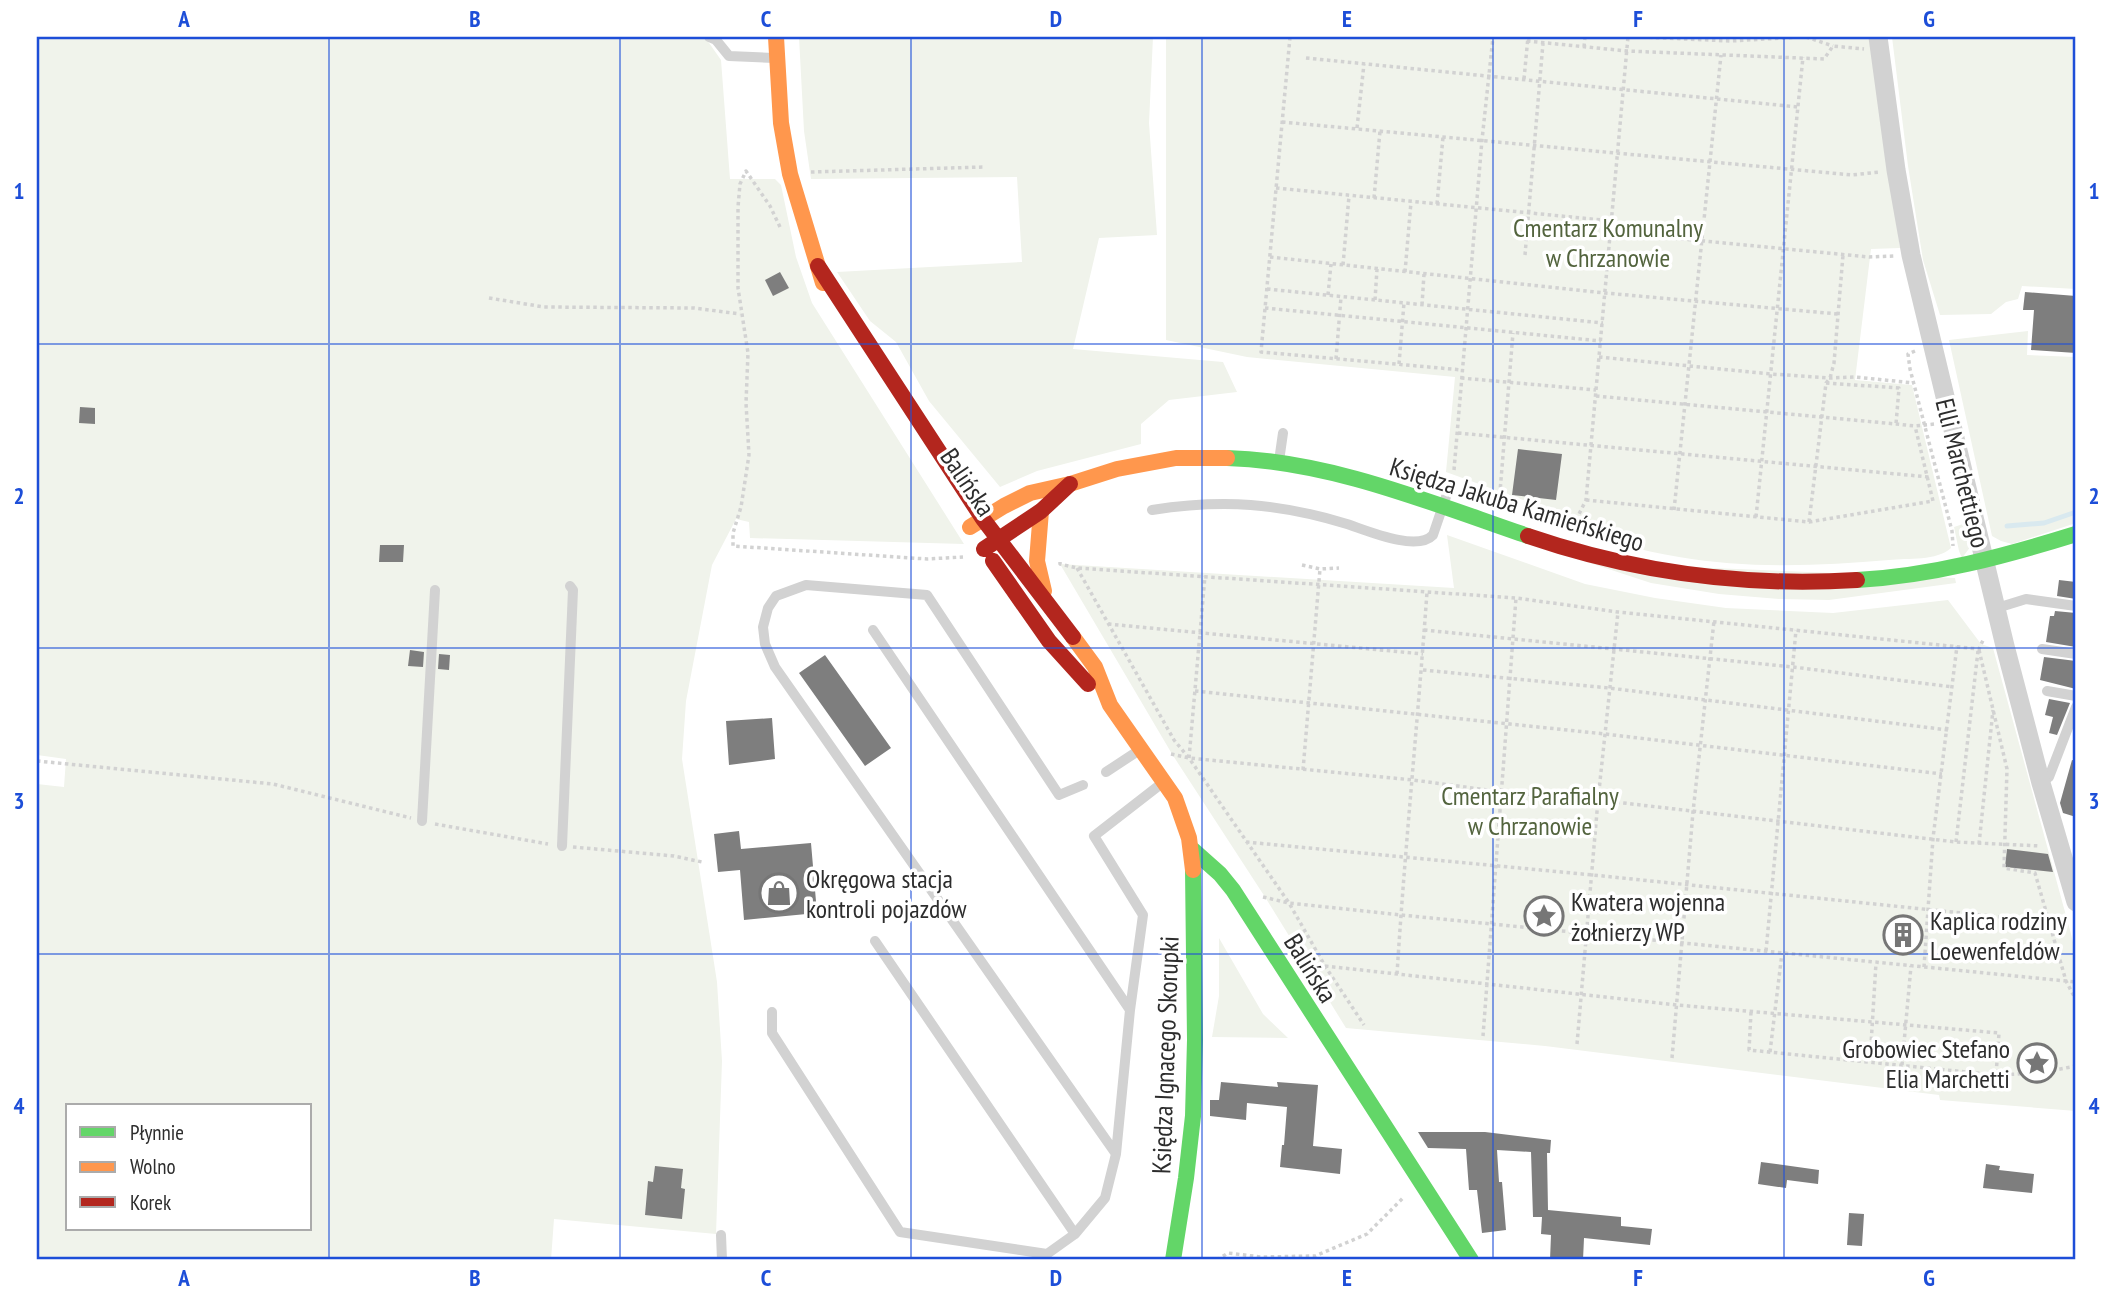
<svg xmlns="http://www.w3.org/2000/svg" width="2113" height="1297" font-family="'PT Sans Narrow',sans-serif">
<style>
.green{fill:#f0f3eb;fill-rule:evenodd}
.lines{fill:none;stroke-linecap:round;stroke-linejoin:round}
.stream{stroke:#d9e9ef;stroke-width:5}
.building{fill:#7e7e7e}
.path{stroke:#d2d2d2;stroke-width:3.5;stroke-dasharray:3.5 3.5;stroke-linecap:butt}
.lane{stroke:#d2d2d2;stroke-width:10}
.street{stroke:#d2d2d2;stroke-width:19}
.fast{stroke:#63d668;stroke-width:16}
.slow{stroke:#ff974d;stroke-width:16}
.jam{stroke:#b3261e;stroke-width:16}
.grid{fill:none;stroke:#1d4ed8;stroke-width:2;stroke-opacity:0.55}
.labels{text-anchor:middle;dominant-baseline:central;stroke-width:7;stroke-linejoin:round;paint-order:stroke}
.park-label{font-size:26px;fill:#53643e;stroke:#fff}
.street-label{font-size:26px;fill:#2d2d2d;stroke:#fff}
.poi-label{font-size:26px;fill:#2d2d2d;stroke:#fff;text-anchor:start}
.neatline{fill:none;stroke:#1d4ed8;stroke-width:2.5}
.grid-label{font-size:23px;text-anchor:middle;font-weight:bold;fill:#1d4ed8}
</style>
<rect width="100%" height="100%" fill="#fff"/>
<!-- green -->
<path class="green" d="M37,37H698L707,40L721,60L730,179H775L781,185L796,257L812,303L964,544L750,538L749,522L736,519L712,565L686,701L682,759L717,982L722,1061L716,1234L554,1219L551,1260H37V784L64,787L66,759L37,755ZM68,1106H310V1229H68Z
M799,37H1153L1149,123L1157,235L1099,238L1073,349L1223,362L1237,392L1169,400L1141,424V444L1037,471L1000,487L929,401L896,342L870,321L837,272L1022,262L1017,177L811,179L804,131Z
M1166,37H1871L1900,248L1871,249L1855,380L1912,385L1951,548C1937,561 1908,558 1889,560C1819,566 1749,569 1679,557C1642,551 1605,540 1569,532L1570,517L1446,472L1455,377L1247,357L1166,340Z
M1892,37H2076V289L2022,286L2018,299L2006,302L1991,314L1940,315L1923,260L1908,166Z
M2028,331L2027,355L2076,357V523L2012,544L2001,541L1992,536L1949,340Z
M1969,522L1971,546L1962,558L1959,551L1954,527Z
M1447,535L1585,584L1655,598L1726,608L1833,613L1948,600L1981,644L1993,648L2071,934L2076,955V1111L1940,1100L1939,1095L1545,1046L1346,1028L1265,897L1172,754L1060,564L1454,588Z
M1590,563L1955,578L1956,583L1829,600L1779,599L1719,594L1651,583Z
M1219,938L1263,1014L1288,1038L1212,1037L1219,996Z"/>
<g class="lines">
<!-- stream -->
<path class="stream" d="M2007,526L2044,523L2076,512"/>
</g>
<!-- building -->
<path class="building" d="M780,272L789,288L773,296L765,280Z
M2025,292L2076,296V353L2031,350L2034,310H2023Z
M80,407L95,408V424L79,423Z
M1518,449L1562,454L1556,500L1512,495Z
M380,545H404L403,562H379Z
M2059,580L2076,582V599L2057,596Z
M2055,611L2076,613V647L2046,642L2050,616H2054Z
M410,650L424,652L423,667L408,666Z
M439,654L450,655L449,670L438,669Z
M825,655L891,748L865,766L799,673Z
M2044,657L2076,661V689L2040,680Z
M2049,699L2070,703L2057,735L2049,733L2053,717L2045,715Z
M772,718L775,759L729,765L726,721Z
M2072,760L2076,761V817L2063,813L2060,803Z
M739,831L741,849L811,843L817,913L744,920L740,870L718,872L714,834Z
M2007,849L2048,854L2053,872L2005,867Z
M1898,923L1911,924V927L1915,928L1914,945L1891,942L1893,925L1897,926Z
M1221,1082L1278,1087L1277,1082L1318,1085L1313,1146L1342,1149L1340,1174L1280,1167L1282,1145H1284L1287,1107L1247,1103L1246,1120L1210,1116V1100H1219Z
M1418,1132H1485L1551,1140L1550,1153H1547L1548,1210L1621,1217V1226L1652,1229L1650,1245L1584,1238L1583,1260H1550L1551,1235L1541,1234L1542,1217H1533L1531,1152L1497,1150L1499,1182H1502L1506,1230L1482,1233L1477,1190H1469L1466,1149L1428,1148Z
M1761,1162L1819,1170L1818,1184L1787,1180L1786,1188L1758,1184Z
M1986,1164L2000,1166L1999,1170L2034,1174L2032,1193L1983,1188Z
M655,1166L683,1169L681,1188L685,1189L682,1219L645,1215L648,1181L653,1182Z
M1849,1213L1864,1214L1862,1246L1847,1245Z"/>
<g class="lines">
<!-- path -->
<path class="path" d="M1290,37L1261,352L1462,370
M1642,37L1730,41L1800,37
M1806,37L1833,46
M1527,41L1627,51L1824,59L1833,46L1864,49
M1584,47L1585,37
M1306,58L1798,107
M1524,79L1528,37
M1282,122L1820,172L1852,175L1880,172
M1357,128L1364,64
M811,172L984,167
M1276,188L1612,221
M1374,198L1380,131
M1437,204L1443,137
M780,227L770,206L746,171L740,184L738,207V288L748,353L746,403L749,455L741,507L733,533V546L927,559L963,557
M1611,232L1869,257L1894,256
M1525,255L1543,43
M1270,257L1605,293L1838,314
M1343,265L1349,196
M1405,272L1411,202
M1267,289L1603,323
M1328,295L1331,264
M489,298L544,307L694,308L740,314
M1375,300L1377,269
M1422,305L1424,274
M1265,308L1601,341
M1915,351L1908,354L1910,369L1952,531L1953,546
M1599,357L1771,374L1830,378L1855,377L1914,383
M1336,359L1341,297
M1399,364L1404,303
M1461,378L1596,390
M1826,383L1899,388L1896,424
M1596,396L1896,424L1915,426L1935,424
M1458,433L1929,477
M1454,470L1482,140L1493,37
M1586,500L1809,522L1933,501L1915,426
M1497,501L1500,492L1513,333
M1674,510L1721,55
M1756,517L1803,57
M1576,520L1586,500L1628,37
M1809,522L1826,383L1830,378L1834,363L1843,255
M1060,562V564L1077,568L1516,598L1618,612L1979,649L1984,638
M1302,565L1320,569L1339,568
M1077,568L1174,740L1189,758L1289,903L1325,966L1364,1025
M1108,624L1423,654
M1424,630L1793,667L1953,687
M1979,650L2007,769L2004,868L2035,873L2066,981L2076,1000
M1423,670L1609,688L1948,730
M1195,691L1605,734L1942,774
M1171,754L1189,758L1413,780L1502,792L1598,800L1956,842L2040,846
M1189,758L1205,576
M37,761L273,784L411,818
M1303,770L1320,569
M435,824L548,844
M1246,842L1593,875L2049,922
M1956,842L1978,651
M1979,844L1993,710
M573,847L674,856L702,862
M1263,897L1289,903L1401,915L2076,982
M1766,951L1796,630
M1325,966L1677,1005L1999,1033L1996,1075
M1924,967L1933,838L1957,646
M1397,974C1405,847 1418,719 1427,592
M1751,1012L1749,1050L1996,1075L2039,1073L2076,1066
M1483,1036L1516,598
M1577,1044L1598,800L1618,612
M1770,1052L1782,953
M1672,1058L1693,812L1714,621
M1870,1061L1876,963
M1902,1065L1911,966
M1217,1260L1228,1253L1261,1257L1315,1256L1367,1234L1403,1198"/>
<!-- lane -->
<path class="lane" d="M709,37L716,40L729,56L774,58
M1279,461L1283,433
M1152,510C1223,499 1279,503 1347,524C1368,531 1417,552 1433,535L1451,482
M1997,608L2026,599L2076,606
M873,630L1130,1010
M2042,649L2076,654
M2047,691L2076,696
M1106,772L1138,751
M2041,782L2049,777L2076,707
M1083,785L1059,795L927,595L806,585L776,596L768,608L763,627L765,644L775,667L1116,1154
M422,821L435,590
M562,846L573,590L570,586
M875,941L1075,1234
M772,1012V1033L900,1232L1047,1254L1075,1234L1105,1198L1116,1154L1130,1010L1143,915L1094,836L1161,784
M721,1235L722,1260"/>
<!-- street -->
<path class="street" d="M1878,37L1896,170L1911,255L2005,646L2041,783L2076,902"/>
<!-- fast -->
<path class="fast" d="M1227,458C1331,461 1431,503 1528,536
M1857,580C1932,576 2005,556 2076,534
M1193,850L1220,874L1233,890L1471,1260
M1173,1260L1186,1178L1193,1116L1195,1040L1193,870"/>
<!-- slow -->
<path class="slow" d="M776,37L781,123L790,174L823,283
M1041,511L1037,561L1044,591
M970,527L1004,506L1030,493L1070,484L1117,469L1176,458H1227
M1073,637L1095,667L1110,705L1175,798L1189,838L1193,870"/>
<!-- jam -->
<path class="jam" d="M818,266L983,519L1073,637
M1528,536C1636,573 1744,587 1857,580
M984,549L1041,511L1070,484
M993,561L1049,641L1088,684"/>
</g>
<!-- grid -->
<path class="grid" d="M329,37V1260M620,37V1260M911,37V1260M1202,37V1260M1493,37V1260M1784,37V1260M37,344H2076M37,648H2076M37,954H2076"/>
<!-- icons -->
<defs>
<g id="shop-ring" transform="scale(2.0125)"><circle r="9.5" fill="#fff" stroke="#767676" stroke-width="1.5"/><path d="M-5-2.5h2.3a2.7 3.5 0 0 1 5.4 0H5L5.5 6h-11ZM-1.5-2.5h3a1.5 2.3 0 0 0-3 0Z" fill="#767676"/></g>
<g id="sight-ring" transform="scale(2.0125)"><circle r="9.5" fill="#fff" stroke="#767676" stroke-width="1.5"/><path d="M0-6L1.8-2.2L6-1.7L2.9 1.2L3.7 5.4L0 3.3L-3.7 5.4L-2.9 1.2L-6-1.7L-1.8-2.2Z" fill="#767676"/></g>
<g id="building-ring" transform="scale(2.0125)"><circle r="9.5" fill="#fff" stroke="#767676" stroke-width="1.5"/><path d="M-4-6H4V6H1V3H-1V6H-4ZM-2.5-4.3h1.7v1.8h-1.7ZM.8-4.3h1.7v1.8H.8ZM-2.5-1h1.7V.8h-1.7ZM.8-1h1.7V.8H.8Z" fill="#767676"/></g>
</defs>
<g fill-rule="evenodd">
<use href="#shop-ring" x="779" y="893"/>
<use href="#sight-ring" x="1544" y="916"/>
<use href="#building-ring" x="1903" y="935"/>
<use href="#sight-ring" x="2037" y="1063"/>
</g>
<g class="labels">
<!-- park labels -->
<g class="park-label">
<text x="1608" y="227">Cmentarz Komunalny<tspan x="1608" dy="30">w Chrzanowie</tspan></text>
<text x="1530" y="795">Cmentarz Parafialny<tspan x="1530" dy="30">w Chrzanowie</tspan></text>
</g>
<!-- street labels -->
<g class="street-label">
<text transform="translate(1963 473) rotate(76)">Elli Marchettiego</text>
<text transform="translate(968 482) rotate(56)">Balińska</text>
<text transform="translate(1517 504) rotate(17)">Księdza Jakuba Kamieńskiego</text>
<text transform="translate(1311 968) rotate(58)">Balińska</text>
<text transform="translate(1165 1055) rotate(-88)">Księdza Ignacego Skorupki</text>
</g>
<!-- poi labels -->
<g class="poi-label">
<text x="806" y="878">Okręgowa stacja<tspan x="806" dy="30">kontroli pojazdów</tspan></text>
<text x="1571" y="901">Kwatera wojenna<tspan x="1571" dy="30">żołnierzy WP</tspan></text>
<text x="1930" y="920">Kaplica rodziny<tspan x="1930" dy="30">Loewenfeldów</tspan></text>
<text x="2010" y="1048" text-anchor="end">Grobowiec Stefano<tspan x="2010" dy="30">Elia Marchetti</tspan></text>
</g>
</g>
<!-- border -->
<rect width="2113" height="1297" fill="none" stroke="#ffffff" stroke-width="77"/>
<!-- legend -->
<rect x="66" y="1104" width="245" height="126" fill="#ffffff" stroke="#ababab" stroke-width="2"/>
<rect x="80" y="1127" width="35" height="10" fill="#63d668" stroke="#ababab" stroke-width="2"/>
<text x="130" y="1140" font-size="21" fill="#2d2d2d">Płynnie</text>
<rect x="80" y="1162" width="35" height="10" fill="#ff974d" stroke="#ababab" stroke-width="2"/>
<text x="130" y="1174" font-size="21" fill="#2d2d2d">Wolno</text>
<rect x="80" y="1197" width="35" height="10" fill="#b3261e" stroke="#ababab" stroke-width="2"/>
<text x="130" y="1210" font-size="21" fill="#2d2d2d">Korek</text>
<rect x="38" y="38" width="2036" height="1220" class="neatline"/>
<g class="grid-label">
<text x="184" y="27">A</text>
<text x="475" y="27">B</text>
<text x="766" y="27">C</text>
<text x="1056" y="27">D</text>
<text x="1347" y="27">E</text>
<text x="1638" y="27">F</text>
<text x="1929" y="27">G</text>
<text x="19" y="199">1</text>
<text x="2094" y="199">1</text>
<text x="19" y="504">2</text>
<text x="2094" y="504">2</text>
<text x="19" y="809">3</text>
<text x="2094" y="809">3</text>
<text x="19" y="1114">4</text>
<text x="2094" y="1114">4</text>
<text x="184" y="1286">A</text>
<text x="475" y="1286">B</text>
<text x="766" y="1286">C</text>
<text x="1056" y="1286">D</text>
<text x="1347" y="1286">E</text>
<text x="1638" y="1286">F</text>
<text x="1929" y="1286">G</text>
</g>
</svg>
